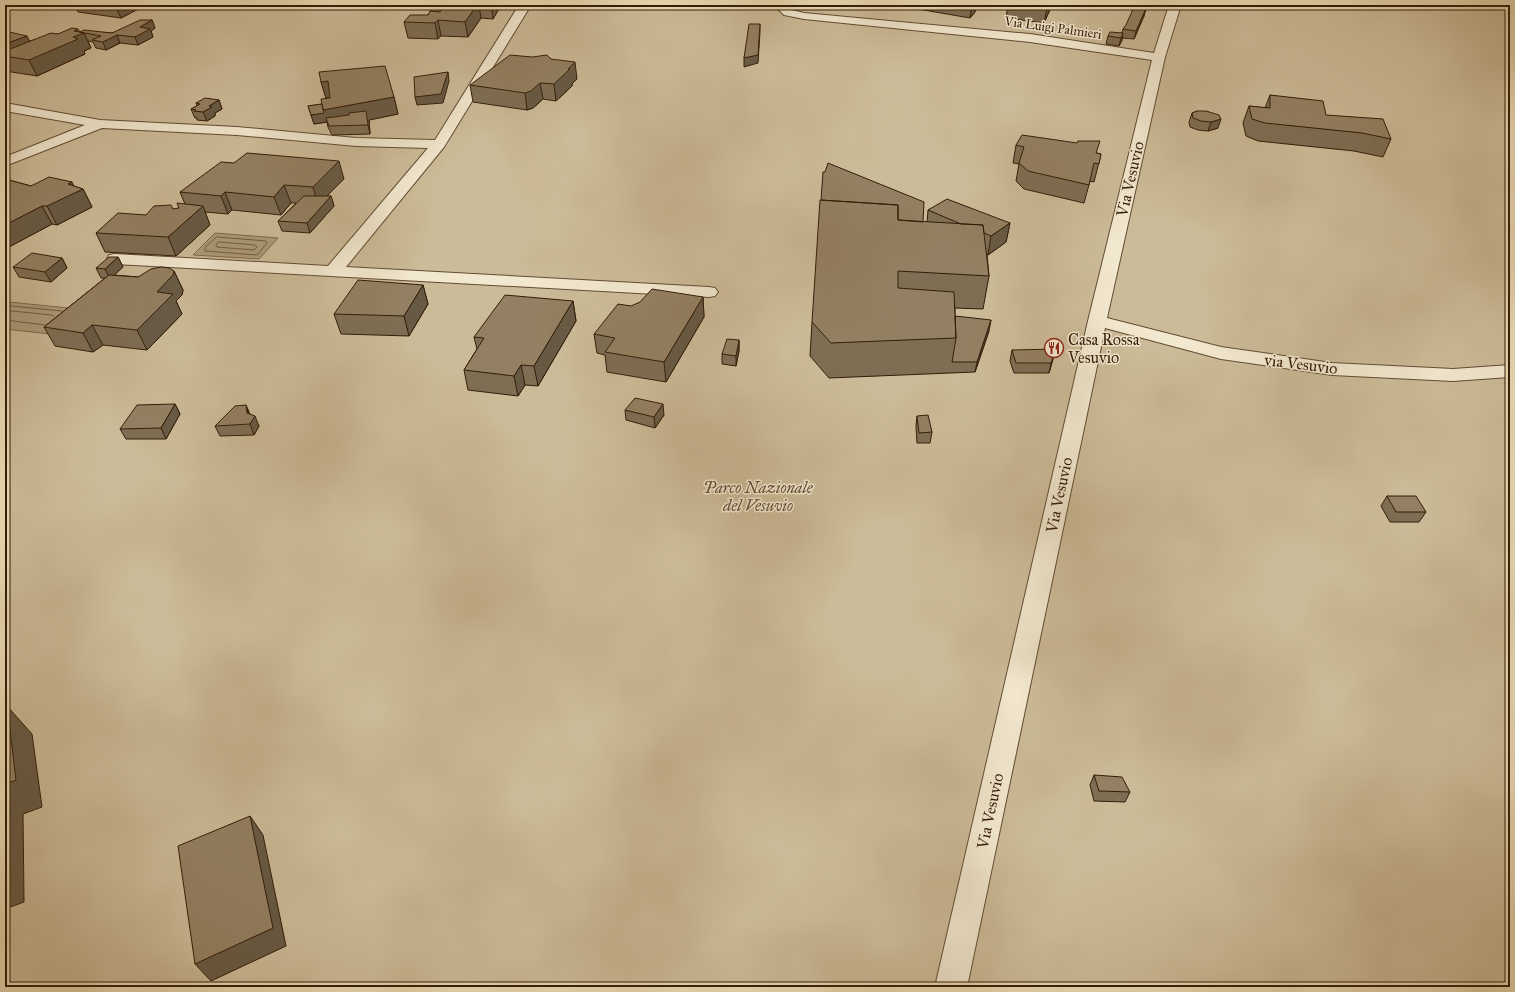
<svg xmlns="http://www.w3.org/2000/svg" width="1515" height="992" font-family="'IM FELL Great Primer',serif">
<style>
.green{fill:#ccbb98;stroke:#806c50}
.water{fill:#ad9b7a;stroke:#7d684c}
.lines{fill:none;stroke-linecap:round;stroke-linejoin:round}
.shore{stroke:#705c41;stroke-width:1}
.minor-casing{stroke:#624c33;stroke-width:2}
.minor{fill:#f2e8cf;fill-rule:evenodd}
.wall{fill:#7e6e54;stroke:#341c08}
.shaded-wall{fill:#675a45;stroke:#341c08}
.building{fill:#938062;stroke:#341c08}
.labels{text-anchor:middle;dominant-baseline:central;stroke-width:3;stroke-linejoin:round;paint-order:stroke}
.far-street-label{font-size:13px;fill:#341c08;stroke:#f2e8cf}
.street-label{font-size:16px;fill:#341c08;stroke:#f2e8cf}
.poi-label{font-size:16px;fill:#341c08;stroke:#f2e8cf;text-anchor:start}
.park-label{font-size:16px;font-style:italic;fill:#624c33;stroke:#f2e8cf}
</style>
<rect width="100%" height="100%" fill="#ebdcb5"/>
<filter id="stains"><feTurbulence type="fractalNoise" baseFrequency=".005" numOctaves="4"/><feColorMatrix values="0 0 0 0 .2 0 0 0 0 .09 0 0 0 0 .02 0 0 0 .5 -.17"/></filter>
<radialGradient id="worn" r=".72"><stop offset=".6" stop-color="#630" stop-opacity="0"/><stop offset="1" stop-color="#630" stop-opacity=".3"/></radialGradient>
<!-- green -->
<path class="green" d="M5,5H1510V987H5Z"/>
<!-- water -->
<path class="water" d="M215,233L278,238L259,259L193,255Z
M9,302L78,309L50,334L5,329V305Z"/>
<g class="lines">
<!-- shore -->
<path class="shore" d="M217,237L266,241L267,243L257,255L205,251V248Z
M219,242L255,245L257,247L254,250L217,247L216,245Z
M5,308L11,306L62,311
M5,313L12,311L52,315L54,317
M5,320L45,325"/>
<!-- minor casing -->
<g class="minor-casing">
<path id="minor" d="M519,5H531L444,147L346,267L709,287L715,288L718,292L715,296L709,297L115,264L109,263L107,259L109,255L115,254L328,266L428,148L356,146L237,135L102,128L5,166V157L85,125L5,111V103L100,120L237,127L356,138L435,140Z
M774,5H786L792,10L804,13L1030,34L1154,53L1169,5H1181L1165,57L1107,318L1221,347L1332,363L1453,369L1510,365V377L1453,381L1332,375L1221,359L1105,328L967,987H935L1088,321L1152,60L1030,42L804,19L784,15Z"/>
</g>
<!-- minor -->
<use href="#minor" class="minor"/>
</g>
<!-- wall -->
<path class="wall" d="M75,5H146L121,18L78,12Z
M429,5H500V7L493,19L481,18L468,37L441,36L438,39L408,38L404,22L428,15L431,11Z
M737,5H763L762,9H737Z
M916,5H976L975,12L970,18L918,9Z
M1008,5H1052L1044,23L1006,18Z
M1146,8L1144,16L1134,39L1122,38L1119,46L1106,44L1108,36L1122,33L1123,29Z
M152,20L155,28L151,31L153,37L138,45L120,43L106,50L96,48L93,42L88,41L91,48L84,51L85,54L37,76L5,71V31L30,41L58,34L80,32L112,33Z
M551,59L577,79L572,84V86L556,101L543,99L533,108L527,110L473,102L470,85Z
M321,82L394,97L398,114L369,120L370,134L332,135L328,127L327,122L314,124L308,106L322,104L326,98Z
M1270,95L1391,139L1383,157L1354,151L1258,141L1246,136L1243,123L1249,106L1265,108Z
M219,100L222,109L215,113V116L207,121L197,120V118H195L191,109L197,106L196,103Z
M1197,111L1218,128L1208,131L1198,130L1190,127L1189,122L1192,113Z
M1016,145L1097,153L1101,154L1094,182L1090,181L1084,203L1024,189L1016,181L1019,164L1013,163Z
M5,179L31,186H74L83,189L92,207L57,225L52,224L9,247L5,246Z
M344,179L327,196H331L334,206L310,233L282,231L278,221L296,203H291L281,215L232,210L228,214L205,212L210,225L176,256L105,252L96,233L146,215L179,208L185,204L180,192Z
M928,210L1010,223L1006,242L988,255L987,254L989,276L983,309L955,308V316L989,331L975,372L829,378L810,356L812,322L923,222H927Z
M118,257L123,267L114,275L138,277L174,271L183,290L182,295L176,301L182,314L147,350L103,345L93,352L55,346L44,327L105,278H101L96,268Z
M62,258L67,268L51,282L19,277L13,267Z
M423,285L428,304L409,336L341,334L334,314Z
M703,297L704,317L666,382L607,372L605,355L597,353L594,334Z
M573,301L576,321L538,386L525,385L518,396L468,390L464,370L477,349L474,337Z
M739,340V351L736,366L722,364V354Z
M1012,350L1053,359L1049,373H1014L1010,361Z
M175,404L180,414L166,439H126L120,429Z
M246,405L250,414L259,426L254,435L220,436L215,426Z
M625,410L664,415L655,428L626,420Z
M917,416L932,432L930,443H917L916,426Z
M1387,496L1426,512L1419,522H1390L1381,506Z
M1094,775L1130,792L1125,802L1094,801L1090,785Z"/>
<!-- shaded-wall -->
<path class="shaded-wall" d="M115,5H146L121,18Z
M477,5H479L481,18L468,37L465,22Z
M491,5H500V7L493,19Z
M972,5H976L975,12L970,18Z
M1048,5H1052L1044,23L1047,8Z
M1146,8L1144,16L1134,39L1136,31Z
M152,20L155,28L151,31L153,37L138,45L135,37L140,27Z
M438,20L441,36L438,39L435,23Z
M760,24V32L758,63L744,67V58Z
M78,29L81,34L84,33L91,48L84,51L85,54L37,76L29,60L73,37L74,31Z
M1123,33L1122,41L1119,46L1121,38Z
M117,35L120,43L106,50L103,42Z
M27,36L35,52L5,56V44Z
M575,62L577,79L572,84V86L556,101L554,84L568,69Z
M448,72L449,81L443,103L417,105L415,97Z
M328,81L333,97L326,98L321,82Z
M540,83L543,99L533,108L527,110L525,93Z
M394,97L398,114L369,120L370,134L368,125L326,118L327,122L314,124L311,115L323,110Z
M219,100L222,109L215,113V116L207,121L203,112L209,106Z
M1221,119L1218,128L1208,131L1211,122Z
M339,161L344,179L318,205L313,187Z
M72,182L77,192L83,189L92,207L57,225L47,206L68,184Z
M284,185L291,203L281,215L274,197Z
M225,192L232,210L228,214L221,196Z
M331,196L334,206L310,233L307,223Z
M42,206L52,224L9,247L5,240V225Z
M203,206L210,225L176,256L168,237Z
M1010,223L1006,242L988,255L991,236Z
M118,257L123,267L110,279L105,269Z
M62,258L67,268L51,282L45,272Z
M174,271L183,290L182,295L176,301L182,314L147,350L137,330L157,292Z
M423,285L428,304L409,336L404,316Z
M703,297L704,317L666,382L664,362Z
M573,301L576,321L538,386L534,366Z
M991,320L989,331L975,372L977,362Z
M92,325L103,345L93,352L83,333Z
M739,340V351L736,366V356Z
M1056,349L1053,359L1049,373L1051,363Z
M521,365L525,385L518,396L514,376Z
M175,404L180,414L166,439L161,428Z
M663,404L664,415L655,428L654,417Z
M246,405L250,416H255L259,426L254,435L250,424Z
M7,706L32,734L42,807L23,814L24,902L5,909V784Z
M250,816L263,835L286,946L211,981L195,964Z"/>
<!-- building -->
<path class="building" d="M448,5H477L465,22L438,20L435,23L404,22L410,15H428L430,11L440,12L443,6L447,7Z
M1025,5H1048L1047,8Z
M1134,7L1146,8L1136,31L1123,29L1126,25Z
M140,20H152L140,27L150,29L135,37L117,35L103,42L92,40L101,36L80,32L84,30L112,33Z
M749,24H760L758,55L744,58Z
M72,28L78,29L74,31L84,33L73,37L78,39L29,60L5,56V51L51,33L58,34Z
M5,31L27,36L5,44Z
M1110,32L1123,33L1121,38L1108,36Z
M510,55L532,57L547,55L551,59L575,62L568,69H570L554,84L540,83L531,91L525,93L470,85Z
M385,66L394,97L323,110L321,99L330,98L328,81L321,82L319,72Z
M448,72L441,94L415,97L414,77Z
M1270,95L1323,101L1326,115L1383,119L1391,139L1362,133L1265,123L1252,119L1249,106L1270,108Z
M205,98L219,100L209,106L212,107L203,112L194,111L196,110L191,109L200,104L196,103Z
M322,104L324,113L311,115L308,106Z
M366,111L368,125L329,126L326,118L349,115V113Z
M1197,111H1206L1219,115L1221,119L1211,122L1201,121L1193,118L1192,113Z
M1022,135L1077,143L1078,141H1100L1096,153L1101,154L1099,164L1094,163L1089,185L1028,171L1019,163L1024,147L1016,145Z
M247,153L339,161L313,187L284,185L274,197L225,192L221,196L180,192L221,162L234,163Z
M828,163L924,202L923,222L898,220V205L821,200L823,172H825Z
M49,177L72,182L68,184L83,189L47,206H42L5,225V179L31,186Z
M304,196H331L307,223L278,221Z
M947,199L1010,223L991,236L984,233L983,225L961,224L928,210Z
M820,200L898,205V220L983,225L989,276L898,271V288L954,292L956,338L831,343L812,322Z
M177,203L203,206L168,237L96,233L118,213L146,215L154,206L171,205L173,209L179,208Z
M32,253L62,258L45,272L13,267Z
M109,257H118L105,269L96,268Z
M161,267L169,268L174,271L173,275L157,292L173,294L137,330L92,325L83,333L44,327L109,275L138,277L151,269Z
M358,280L423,285L404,316L334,314Z
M652,289L703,297L664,362L605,352L615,338L594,334L618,304L631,306L640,302Z
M505,295L573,301L534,366L521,365L514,376L464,370L484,338L474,337Z
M955,316L991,320L977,362H952L956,338Z
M727,339L739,340L736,356L722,354Z
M1056,349L1051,363H1016L1012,350Z
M635,398L663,404L654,417L625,410Z
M175,404L161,428L120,429L137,405Z
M246,405L247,413L255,416L250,424L215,426L235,406Z
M928,415L932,432L919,433L917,416Z
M1387,496H1416L1426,512H1396Z
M7,706L16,780L5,784V707Z
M1094,775L1122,777L1130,792L1099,791Z
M250,816L273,928L195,964L178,846Z"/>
<!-- icons -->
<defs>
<g id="restaurant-ring" transform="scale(1)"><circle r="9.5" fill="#f2e8cf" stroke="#8f2418" stroke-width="1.5"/><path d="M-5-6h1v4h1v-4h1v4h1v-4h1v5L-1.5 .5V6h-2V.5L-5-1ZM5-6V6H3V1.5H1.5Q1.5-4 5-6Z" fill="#8f2418"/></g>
</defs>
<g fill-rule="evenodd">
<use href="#restaurant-ring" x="1054" y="348"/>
</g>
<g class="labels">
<!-- far-street labels -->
<g class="far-street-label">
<text transform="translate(1053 28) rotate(8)">Via Luigi Palmieri</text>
</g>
<!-- street labels -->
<g class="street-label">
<text transform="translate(1130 179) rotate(-77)">Via Vesuvio</text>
<text transform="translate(1301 364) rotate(7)">via Vesuvio</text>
<text transform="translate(1059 495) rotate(-78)">Via Vesuvio</text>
<text transform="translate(990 811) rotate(-78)">Via Vesuvio</text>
</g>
<!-- poi labels -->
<g class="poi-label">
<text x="1068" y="339">Casa Rossa<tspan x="1068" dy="18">Vesuvio</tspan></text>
</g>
<!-- park labels -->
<g class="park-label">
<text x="758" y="487">Parco Nazionale<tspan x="758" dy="18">del Vesuvio</tspan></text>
</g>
</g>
<!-- margin -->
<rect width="1515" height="992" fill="none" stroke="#ebdcb5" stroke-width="20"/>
<rect x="6" y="6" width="1503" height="980" fill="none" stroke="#341c08" stroke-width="2"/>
<rect x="10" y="10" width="1495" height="972" fill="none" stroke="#341c08"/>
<rect width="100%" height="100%" filter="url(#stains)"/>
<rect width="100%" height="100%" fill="url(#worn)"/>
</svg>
